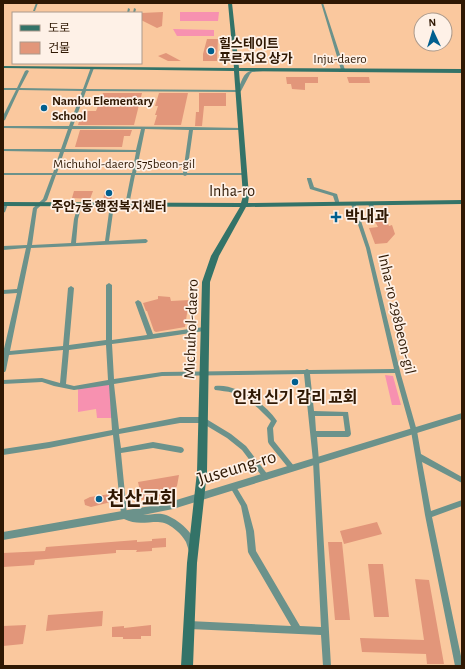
<svg xmlns="http://www.w3.org/2000/svg" width="465" height="669" font-family="'Alegreya Sans','Noto Sans KR',sans-serif">
<style>
.green{fill:#f791b0}
.building{fill:#e2967a}
.lines{fill:none;stroke-linecap:round;stroke-linejoin:round}
.minor{fill:#6b928b;fill-rule:evenodd}
.tertiary{fill:#6b928b;fill-rule:evenodd}
.secondary{fill:#337368;fill-rule:evenodd}
.poi-dot{fill:#015f8f;stroke:#fef1e7;stroke-width:1.5}
.labels{text-anchor:middle;dominant-baseline:central;stroke-width:3.5;stroke-linejoin:round;paint-order:stroke}
.far-poi-label{font-size:13px;font-weight:bold;fill:#2f1803;stroke:#fef1e7;text-anchor:start}
.far-street-label{font-size:13px;fill:#2f1803;stroke:#fef1e7}
.street-label{font-size:16px;fill:#2f1803;stroke:#fef1e7}
.poi-label{font-size:16px;font-weight:bold;fill:#2f1803;stroke:#fef1e7;text-anchor:start}
.near-street-label{font-size:19px;fill:#2f1803;stroke:#fef1e7}
.near-poi-label{font-size:19px;font-weight:bold;fill:#2f1803;stroke:#fef1e7;text-anchor:start}
</style>
<rect width="100%" height="100%" fill="#fac89e"/>
<!-- green -->
<path class="green" d="M180,12H219L218,21H180Z
M173,29L214,30V36H177Z
M385,375L393,376L401,405H392Z
M111,382L112,418H97L96,409L78,412V388Z"/>
<!-- building -->
<path class="building" d="M163,12L162,26L157,28L141,20V13Z
M207,39H218L217,61H203V54Z
M166,53L181,61H168L158,56Z
M286,77H318V83H305V90L292,89L291,84H287Z
M347,77H369L370,83H349Z
M103,93H142L134,125H78L82,111H96Z
M159,93H188L181,125H154L157,115H155L158,106H155Z
M199,93H226V106H204L202,126H195L196,112H199Z
M80,130H132L130,136H124L122,147H75Z
M105,190H114L111,200H103Z
M74,191H93L90,199L72,198Z
M386,219L389,226L392,225L395,234L387,243L375,244L369,228L378,227L374,220Z
M158,296L170,297L171,301L189,300L185,327L156,332L154,331L147,311H146L143,303L158,299Z
M179,475L177,486L170,494L142,500L138,482Z
M110,494L111,502L91,507L85,505L84,500L90,497Z
M377,522L382,534L344,544L340,531Z
M166,538V547L152,548V551L136,552L137,550H116V553L35,560L34,565L3,567V553L45,551L46,547L137,540V542L152,541V539Z
M328,542H342L350,620H335Z
M368,564H383L389,617H374Z
M415,579L429,580L444,664H427L426,654L362,652L360,638L424,640Z
M103,611L102,626L46,631L48,615Z
M26,625L23,644L3,646V626Z
M151,625V636H141V639H123V637H112V627L124,626V628Z"/>
<g class="lines">
<!-- minor -->
<path class="minor" d="M36,3H38L35,11H33Z
M321,3H323L345,70L344,71L341,70Z
M128,8L130,9L129,13H127Z
M134,8L136,9L135,13H133Z
M91,67L94,68L86,89L240,90L241,91L239,92L86,91L73,126L191,127L242,128V130H193L187,173H244L246,174L244,175H187L185,176L183,175H135L129,205L127,206L125,205L131,175H56L47,200L37,209L32,245L71,243L74,219L78,205L80,204L82,205L78,219L76,243L105,241L110,205L112,204L114,205L109,241L146,239L148,241L146,243L31,248L10,351L63,346L68,288L71,286L74,288L69,345L106,340V285L109,283L112,285V340L147,335L135,302L138,300L141,302L153,334L204,327L207,329L204,331L151,339L112,344L114,379L162,372L305,370L307,369L309,370L394,369L366,248L351,204L353,203H355L370,248L401,375L417,431L421,454L462,477V483L422,462L431,511L462,500V506L432,517L462,661V666H455L425,515L411,431L395,373L310,374L314,411L348,412L351,434L350,436L348,437H317L319,461L331,666H323L321,635L189,629L186,628L185,625L186,622L189,621L291,626L249,554L248,552L246,531L241,506L230,487L231,485L233,484L235,485L247,505L254,531L256,551L300,626L321,627L313,461L304,374L162,376L114,384L119,429L180,417H203L231,434L246,446L268,475L269,477L268,479L266,480L264,479L242,450L227,438L202,423H180L119,434L121,448L153,442L181,447L183,448L184,450L183,452L181,453L153,448L121,453L127,514L126,516L124,517L122,516L121,514L113,435L49,448L3,455V449L49,442L112,430L109,385L74,390L54,386L42,382L3,384V380L42,378L60,383L63,350L9,355L6,370L5,372H3V353L17,293L3,294V290L17,289L26,248L3,250V246L27,245L33,208L43,199L52,175H3V173H53L60,152L3,151V149H61L68,129L3,128V126H69L82,91L19,90L5,120L3,121V116L16,90H3V88H17L25,71L27,70L29,71L20,88L83,89ZM72,129H141L136,150L65,149ZM145,129L189,130L183,173H136ZM64,152H136L132,173H57ZM106,345L108,380L74,386L66,384L69,350ZM315,416H343L345,431H316Z
M307,178H311L314,187L337,194L339,201V202H335L333,196L310,189L307,179Z
M4,203H6L8,204L5,212L3,213V206Z
M368,203H372L376,210L388,212L390,213L388,214L372,212L368,204Z
M215,386C236,383 266,404 277,421L273,428L274,441L294,466L295,468L294,470L292,471L290,470L269,444L268,442L267,428L271,421C260,410 249,398 233,393C227,391 221,391 215,390L214,388Z"/>
<!-- tertiary -->
<path class="tertiary" d="M261,69L263,70V71L252,72L250,74L241,91L237,92V91C245,75 242,71 261,69Z
M462,413V419L173,509L143,515C149,515 156,513 162,514C175,516 201,537 195,551L192,552L189,551C188,548 187,545 186,542C181,533 169,522 158,522C145,522 136,525 124,519L3,540V532L156,505L173,501Z"/>
<!-- secondary -->
<path class="secondary" d="M228,3H232L239,68L462,69V73L239,71L249,196L248,203L462,200V204L246,207L219,256L210,282L207,472L197,563L193,666H181L187,563L197,472L202,282L211,256L240,207L3,206V202L241,203L243,196L234,71L3,68V66L234,68Z"/>
</g>
<!-- markers -->
<g class="poi-dot">
<circle cx="211" cy="51" r="4"/>
<circle cx="44" cy="108" r="4"/>
<circle cx="109" cy="193" r="4"/>
<path d="M334 211h4v4h4v4h-4v4h-4v-4h-4v-4h4z"/>
<circle cx="295" cy="382" r="4"/>
<circle cx="99" cy="499" r="4"/>
</g>
<g class="labels">
<!-- far-poi labels -->
<g class="far-poi-label">
<text x="219" y="44">힐스테이트<tspan x="219" dy="15">푸르지오 상가</tspan></text>
<text x="52" y="101">Nambu Elementary<tspan x="52" dy="15">School</tspan></text>
<text x="109" y="207" text-anchor="middle">주안7동 행정복지센터</text>
</g>
<!-- far-street labels -->
<g class="far-street-label">
<text x="340" y="59">Inju-daero</text>
<text x="124" y="164">Michuhol-daero 575beon-gil</text>
</g>
<!-- street labels -->
<g class="street-label">
<text x="232" y="191">Inha-ro</text>
<text transform="translate(397 314) rotate(77)">Inha-ro 298beon-gil</text>
<text transform="translate(191 329) rotate(-88)">Michuhol-daero</text>
</g>
<!-- poi labels -->
<g class="poi-label">
<text x="345" y="217">박내과</text>
<text x="295" y="398" text-anchor="middle">인천 신기 감리 교회</text>
</g>
<!-- near-street labels -->
<g class="near-street-label">
<text transform="translate(237 468) rotate(-17)">Juseung-ro</text>
</g>
<!-- near-poi labels -->
<g class="near-poi-label">
<text x="107" y="499">천산교회</text>
</g>
</g>
<!-- border -->
<rect width="465" height="669" fill="none" stroke="#2f1803" stroke-width="8"/>
<!-- legend -->
<rect x="12" y="12" width="130" height="52" fill="#fef1e7" stroke="#ab9a8c"/>
<rect x="20" y="25" width="20" height="6" fill="#337368" stroke="#ab9a8c"/>
<text x="48" y="32" font-size="12" fill="#2f1803">도로</text>
<rect x="20" y="42" width="20" height="12" fill="#e2967a" stroke="#ab9a8c"/>
<text x="48" y="52" font-size="12" fill="#2f1803">건물</text>
<!-- north arrow -->
<g transform="translate(433 32) rotate(356)"><circle r="19" fill="#fef1e7" stroke="#ab9a8c"/>
<path d="M0-3L7 15L0 10L-7 15Z" fill="#015f8f"/>
<text y="-6" font-size="11" font-weight="bold" text-anchor="middle" fill="#2f1803">N</text>
</g>
</svg>
